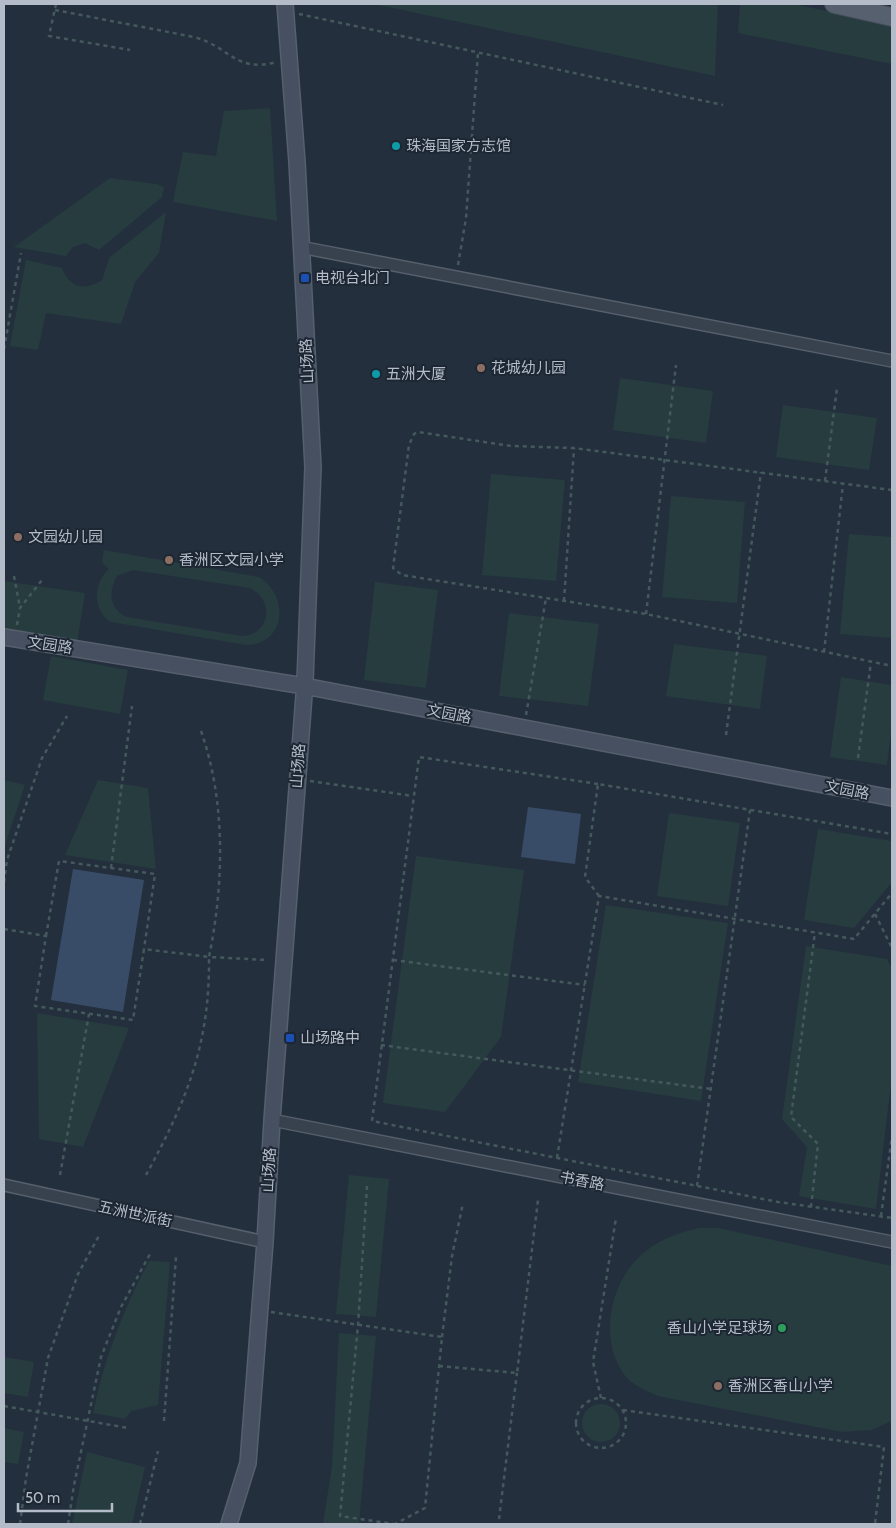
<svg xmlns="http://www.w3.org/2000/svg" width="896" height="1528" font-family="Cabin,'Noto Sans SC',sans-serif">
<style>
.green{fill:#263c3f;fill-rule:evenodd}
.water{fill:#394c67}
.lines{fill:none;stroke-linecap:round;stroke-linejoin:round}
.street-casing{stroke:#565f6c;stroke-width:14}
.secondary-casing{stroke:#565f6c;stroke-width:18}
.primary-casing{stroke:#414a57;stroke-width:20}
.path{stroke:#44595c;stroke-width:2.5;stroke-dasharray:4 4;stroke-linecap:butt}
.street{stroke:#38414e;stroke-width:11}
.secondary{stroke:#465061;stroke-width:15}
.primary{stroke:#56606e;stroke-width:18}
.culture-dot{fill:#0f9aa8;stroke:#1d2633;stroke-width:2}
.transit-dot{fill:#1a4fb4;stroke:#1d2633;stroke-width:2}
.education-dot{fill:#8d6e63;stroke:#1d2633;stroke-width:2}
.leisure-dot{fill:#2e9e5b;stroke:#1d2633;stroke-width:2}
.labels{text-anchor:middle;dominant-baseline:central;stroke-width:4;stroke-linejoin:round;paint-order:stroke}
.poi-label{font-size:15px;fill:#b4bcc9;stroke:#1d2633;text-anchor:start}
.street-label{font-size:15px;fill:#b4bcc9;stroke:#1d2633}
</style>
<rect width="100%" height="100%" fill="#242f3e"/>
<!-- green -->
<path class="green" d="M374,4H718L715,76Z
M740,4H794L892,25V64L738,33Z
M270,108L277,221L173,202L183,152L216,156L224,111Z
M110,178L156,184L164,187L162,197L99,250L85,243L73,247L66,256L14,247Z
M166,212L159,253L135,282L121,324L46,313L38,350L10,346L26,260L62,268C69,288 85,291 102,280L109,258Z
M620,378L713,391L706,443L613,430Z
M783,405L877,418L869,470L776,457Z
M491,474L565,480L556,581L482,575Z
M671,496L745,502L737,603L662,597Z
M849,534L892,537V638L840,634Z
M104,550L259,577C289,595 287,644 246,645L111,622C92,611 93,582 109,569L102,563ZM133,570L250,588C275,600 270,635 242,636L127,617C109,609 108,592 117,576Z
M4,581L85,593L77,643L4,631Z
M375,582L438,590L426,688L364,680Z
M509,613L599,624L588,706L499,696Z
M674,644L767,656L760,709L666,696Z
M51,656L128,670L120,714L43,700Z
M841,677L892,685V725L887,765L830,757Z
M4,780L25,785L4,849Z
M98,780L148,788L156,869L65,855Z
M669,813L740,823L728,906L657,896Z
M818,829L892,841V882L854,928L804,920Z
M416,856L524,870L501,1037L445,1112L383,1103Z
M606,905L728,923L701,1101L578,1082Z
M806,946L887,959L892,968V1075L876,1209L799,1196L807,1147L782,1119Z
M37,1013L129,1028L83,1147L39,1139Z
M349,1175L389,1179L376,1317L336,1314Z
M699,1228H718L892,1266V1421L871,1430L842,1432L658,1396C645,1390 631,1385 623,1373C600,1339 609,1287 638,1258C655,1241 676,1233 699,1228Z
M149,1261L170,1262L158,1405L131,1411L125,1419L93,1413C104,1359 123,1310 149,1261Z
M339,1333L376,1336L359,1524H323L332,1466Z
M4,1357L34,1362L28,1397L4,1393Z
M582 1423a19 19 0 1 1 38 0a19 19 0 1 1-38 0Z
M4,1428L24,1432L18,1464L4,1462Z
M87,1452L145,1467L132,1524H72Z"/>
<!-- water -->
<path class="water" d="M528,807L581,814L575,864L521,857Z
M73,869L144,880L123,1012L51,1000Z"/>
<g class="lines">
<!-- street casing -->
<g class="street-casing">
<path id="street" d="M300,247L892,361
M272,1120L892,1242
M4,1185L265,1242"/>
</g>
<!-- secondary casing -->
<g class="secondary-casing">
<path id="secondary" d="M4,637L304,686L892,798
M229,1524L248,1463L265,1242L272,1120L305,682L313,467L297,162L285,4"/>
</g>
<!-- primary casing -->
<g class="primary-casing">
<path id="primary" d="M834,4L892,17"/>
</g>
<!-- path -->
<path class="path" d="M56,4L49,36L130,50
M55,10L194,37C231,47 234,73 277,62
M299,14L723,105
M458,265L466,218L478,53
M4,349L21,253
M825,481L837,388
M892,490L574,448L511,446L418,432L414,434L409,445L393,568L402,575L646,614L892,666
M14,576L20,608
M564,601L574,448
M646,614L676,365
M17,625L20,608L42,580
M824,652L843,484
M526,715L546,598
M201,731C226,802 224,884 209,957L267,960
M726,735L761,472
M858,758L871,662
M310,781L413,796
M598,784L419,757L372,1121L778,1202L892,1218
M111,868L132,706
M4,882L7,860L42,758L67,716
M599,896L585,877L598,784L892,834
M875,914L892,948
M4,929L46,936L35,1006L133,1020L144,949L209,957C210,1044 187,1100 146,1175
M46,936L59,861L155,874L144,949
M393,960L585,985
M381,1045L711,1089
M557,1158L599,896L854,939L892,893
M60,1175L89,1014
M367,1186L358,1325L340,1516L394,1524
M697,1186L750,810
M811,1207L818,1144L791,1117L815,932
M881,1216L892,1136
M271,1312L442,1337L425,1508L395,1524
M442,1337L452,1256L463,1203
M439,1366L517,1373L538,1200
M601,1398L593,1362L616,1218
M576 1423a25 25 0 1 1 50 0a25 25 0 1 1-50 0Z
M4,1406L128,1428
M623,1410L884,1447L875,1524
M164,1421L176,1257
M499,1519L517,1373
M20,1524L26,1478L48,1358L78,1274L100,1234
M68,1524L74,1485L101,1357L121,1307L150,1254
M140,1524L158,1451"/>
<!-- street -->
<use href="#street" class="street"/>
<!-- secondary -->
<use href="#secondary" class="secondary"/>
<!-- primary -->
<use href="#primary" class="primary"/>
</g>
<!-- markers -->
<g class="culture-dot">
<circle cx="396" cy="146" r="5"/>
<circle cx="376" cy="374" r="5"/>
</g>
<g class="transit-dot">
<rect x="300" y="273" width="10" height="10" rx="2.5"/>
<rect x="285" y="1033" width="10" height="10" rx="2.5"/>
</g>
<g class="education-dot">
<circle cx="481" cy="368" r="5"/>
<circle cx="18" cy="537" r="5"/>
<circle cx="169" cy="560" r="5"/>
<circle cx="718" cy="1386" r="5"/>
</g>
<circle class="leisure-dot" cx="782" cy="1328" r="5"/>
<g class="labels">
<!-- poi labels -->
<g class="poi-label">
<text x="406" y="146">珠海国家方志馆</text>
<text x="315" y="278">电视台北门</text>
<text x="491" y="368">花城幼儿园</text>
<text x="386" y="374">五洲大厦</text>
<text x="28" y="537">文园幼儿园</text>
<text x="179" y="560">香洲区文园小学</text>
<text x="300" y="1038">山场路中</text>
<text x="772" y="1328" text-anchor="end">香山小学足球场</text>
<text x="728" y="1386">香洲区香山小学</text>
</g>
<!-- street labels -->
<g class="street-label">
<text transform="translate(307 361) rotate(-93)">山场路</text>
<text transform="translate(50 645) rotate(9)">文园路</text>
<text transform="translate(449 714) rotate(11)">文园路</text>
<text transform="translate(298 766) rotate(-86)">山场路</text>
<text transform="translate(847 790) rotate(11)">文园路</text>
<text transform="translate(269 1170) rotate(-87)">山场路</text>
<text transform="translate(582 1181) rotate(11)">书香路</text>
<text transform="translate(135 1214) rotate(12)">五洲世派街</text>
</g>
</g>
<!-- border -->
<rect width="896" height="1528" fill="none" stroke="#b4bcc9" stroke-width="10"/>
<!-- scale -->
<path d="M18 1503v8h94v-8" fill="none" stroke="#b4bcc9" stroke-width="2.5"/>
<text x="25" y="1503" font-size="15" fill="#b4bcc9" stroke="#1d2633" stroke-width="4" paint-order="stroke">50 m</text>
</svg>
